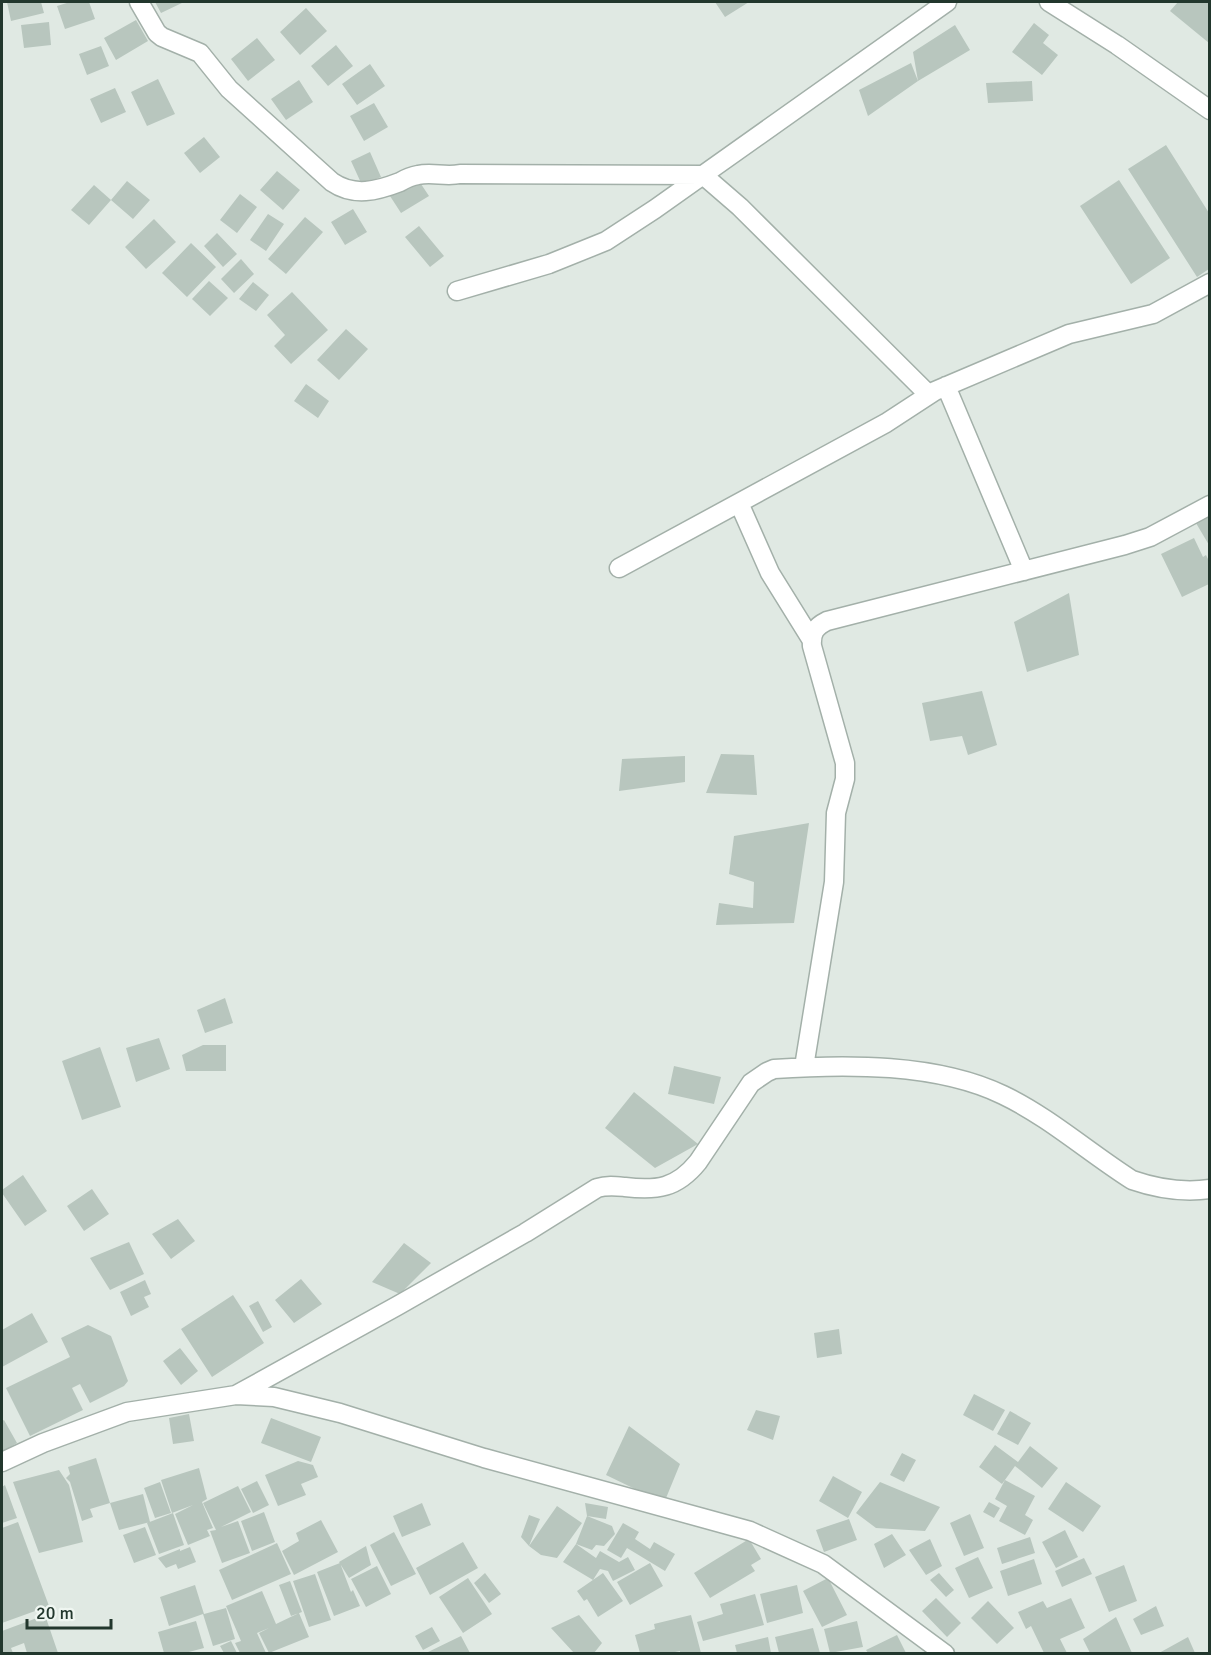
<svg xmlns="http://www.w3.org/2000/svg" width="1211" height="1655" font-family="Signika,sans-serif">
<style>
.building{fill:#b8c6be}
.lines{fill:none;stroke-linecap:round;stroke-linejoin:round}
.minor-casing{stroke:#a3b0a9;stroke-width:21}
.minor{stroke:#fff;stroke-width:18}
</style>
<rect width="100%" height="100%" fill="#e0e9e3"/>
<!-- building -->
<path class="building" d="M7,2H41L44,13L11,21Z
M70,2H89L95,19L65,29L57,6Z
M155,2H184L161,13Z
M715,2H749L725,17Z
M1178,2H1209V43L1170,11Z
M306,8L327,31L300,55L280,32Z
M136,20L148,41L116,60L104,38Z
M49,22L51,45L24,48L21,25Z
M1034,23L1049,35L1043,43L1058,55L1042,75L1012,52Z
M955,25L970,50L918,81L913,52Z
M257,38L275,60L248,81L231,59Z
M336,45L353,66L328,86L311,66Z
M101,46L109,66L87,75L79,54Z
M911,63L918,81L868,116L859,90Z
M370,64L385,86L357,105L342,84Z
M158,79L175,114L147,126L131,92Z
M299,80L313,102L286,120L271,99Z
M1032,81L1033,101L988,103L986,83Z
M115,88L126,112L101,123L90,99Z
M374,103L388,127L364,141L350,116Z
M204,137L220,157L200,173L184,153Z
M1166,145L1209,213V269L1197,277L1128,169Z
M370,152L381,177L362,185L351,161Z
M277,171L300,190L283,210L260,190Z
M417,178L429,196L401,213L390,196Z
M1119,180L1170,258L1131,284L1080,206Z
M127,181L150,200L133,219L111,200Z
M94,185L111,200L89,225L71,210Z
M240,194L257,207L237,233L220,220Z
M353,209L367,232L345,245L331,222Z
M268,214L284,224L266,251L250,240Z
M305,217L323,232L286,274L268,259Z
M154,219L176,242L146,269L125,247Z
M419,226L444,256L430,267L405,237Z
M217,233L237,254L223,267L204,246Z
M191,243L216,267L187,297L162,273Z
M241,259L254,274L234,293L221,279Z
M209,281L228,298L210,316L192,299Z
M253,282L269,295L256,311L239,299Z
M292,292L328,330L291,364L274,346L285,335L267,315Z
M346,329L368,349L339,380L317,360Z
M306,384L329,401L318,418L294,401Z
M1209,507V545L1193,518Z
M1194,538L1203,557L1206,555L1209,561V584L1182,597L1161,554Z
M1069,593L1079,655L1027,672L1014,622Z
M982,691L997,745L968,755L962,736L930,741L922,703Z
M721,754L754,755L757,795L706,793Z
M685,756V782L619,791L622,759Z
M809,823L794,923L716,925L719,903L753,908L754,882L729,874L734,836Z
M225,998L233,1023L205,1033L197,1010Z
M159,1038L170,1069L136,1082L126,1048Z
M203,1045H226V1071H186L182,1055Z
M100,1047L121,1107L82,1120L62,1061Z
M674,1066L721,1077L714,1104L668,1094Z
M634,1092L698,1144L655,1168L605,1128Z
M23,1175L47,1211L25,1226L2,1193V1190Z
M92,1189L109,1214L84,1231L67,1206Z
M178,1219L195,1241L171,1259L152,1234Z
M129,1242L144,1274L110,1290L90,1258Z
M404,1243L431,1263L400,1294L372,1282Z
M301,1279L322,1304L294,1323L275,1300Z
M145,1280L151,1294L144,1297L149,1307L131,1316L120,1292Z
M233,1295L264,1343L212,1377L181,1329Z
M258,1301L272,1327L263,1332L249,1306Z
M32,1313L48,1342L2,1367V1330Z
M88,1325L111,1336L128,1381L124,1386L90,1403L80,1384L72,1388L83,1410L30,1436L6,1388L70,1357L61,1338Z
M839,1329L842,1354L817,1358L814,1333Z
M180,1348L198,1371L181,1385L163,1361Z
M974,1394L1005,1410L993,1431L963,1415Z
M756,1410L780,1416L773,1440L747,1430Z
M1010,1411L1031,1423L1018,1445L997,1434Z
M189,1414L194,1441L173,1444L169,1418Z
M271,1418L321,1437L311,1462L261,1443Z
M4,1420L17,1443L2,1452V1421Z
M629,1426L680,1464L664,1503L606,1475Z
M995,1445L1018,1462L1030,1446L1058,1468L1042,1488L1015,1466L1002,1484L979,1467Z
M902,1453L916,1460L904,1482L890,1475Z
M96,1458L110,1503L90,1509L93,1517L82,1521L70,1482L66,1478L70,1474L68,1467Z
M298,1461L313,1465L318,1477L301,1484L306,1495L278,1506L265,1475Z
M199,1468L207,1499L202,1502L213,1528L207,1530L210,1536L188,1545L175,1514L193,1505L172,1513L161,1480Z
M59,1470L69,1485L83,1542L39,1553L13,1482Z
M833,1476L862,1492L848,1518L819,1501Z
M1005,1480L1035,1496L1025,1515L1033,1520L1025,1535L999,1521L1007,1506L995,1499Z
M257,1481L269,1505L253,1513L241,1489Z
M160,1482L171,1513L155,1518L144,1488Z
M880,1482L940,1507L925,1531L876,1528L856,1513Z
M1066,1482L1101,1506L1083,1532L1048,1509Z
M5,1485L17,1518L2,1523V1487Z
M238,1486L251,1512L221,1527L238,1521L250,1553L222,1563L210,1531L216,1530L203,1503Z
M143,1494L150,1522L119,1530L110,1503Z
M989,1502L1000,1508L994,1518L983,1512Z
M422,1503L431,1525L402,1537L393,1516Z
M585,1503L608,1507L606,1519L587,1516Z
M557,1506L582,1523L557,1558L541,1555L529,1546L521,1537L529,1515L540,1519L529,1546Z
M264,1512L275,1542L252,1551L241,1521Z
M173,1513L184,1545L159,1554L147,1523Z
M970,1514L984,1548L964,1556L950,1523Z
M587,1516L612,1526L615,1534L604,1546L596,1545L592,1550L576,1544L596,1558L600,1551L619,1562L628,1557L635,1570L613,1581L608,1571L600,1569L593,1580L563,1562L576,1544Z
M849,1519L857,1540L824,1552L816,1530Z
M321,1520L338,1552L294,1575L282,1551L299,1541L296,1533Z
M18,1522L49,1606L2,1623V1528Z
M623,1523L639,1532L635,1539L650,1549L654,1542L675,1554L665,1571L627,1548L621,1558L607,1550Z
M145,1527L156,1555L134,1563L123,1535Z
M1065,1530L1078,1557L1056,1568L1042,1542Z
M394,1532L416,1574L391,1586L370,1545Z
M892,1534L906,1555L884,1568L874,1544Z
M1030,1537L1035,1553L1002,1564L997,1548Z
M749,1539L761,1559L751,1565L755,1571L710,1598L694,1573Z
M930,1539L942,1566L926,1575L909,1550Z
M463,1542L478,1568L430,1595L416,1568Z
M277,1543L291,1574L232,1600L219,1570Z
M366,1546L371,1565L349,1578L339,1562Z
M190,1547L196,1562L178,1569L176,1564L166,1568L158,1558L180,1549V1551Z
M978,1557L993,1588L969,1598L955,1568Z
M1084,1558L1092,1574L1062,1587L1055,1571Z
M1034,1559L1042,1584L1008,1596L1000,1571Z
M340,1563L351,1592L353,1590L360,1606L334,1616L317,1572Z
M650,1563L663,1586L630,1605L617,1582Z
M1124,1565L1137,1601L1109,1612L1095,1577Z
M377,1566L391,1594L366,1607L351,1579Z
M485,1573L501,1594L489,1603L474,1583Z
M603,1573L623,1601L598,1617L587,1599L584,1601L577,1591Z
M939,1573L954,1590L946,1597L930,1580Z
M315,1574L331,1620L309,1627L293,1581Z
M468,1578L492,1614L463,1633L439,1597Z
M828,1578L847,1615L822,1627L803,1591Z
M290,1581L302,1612L291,1616L279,1585Z
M195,1585L204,1614L226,1608L235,1639L213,1646L203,1614L169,1626L160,1597Z
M797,1585L803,1613L767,1623L760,1594Z
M262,1591L276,1624L299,1613L309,1637L269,1653L259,1633L269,1628L257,1633L266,1653H240L235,1643L241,1641L226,1606Z
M755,1594L764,1625L703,1641L697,1622L723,1614L720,1604Z
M936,1598L961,1623L947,1637L922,1611Z
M1071,1598L1085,1628L1060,1639L1067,1653H1044L1031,1626L1026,1629L1018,1612L1043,1601L1047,1608Z
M988,1601L1014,1628L997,1644L971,1618Z
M1156,1606L1164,1626L1141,1635L1133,1619Z
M45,1615L58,1653H27L24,1643L11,1648L13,1653H2V1631Z
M579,1615L602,1643L594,1653H574L551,1628Z
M691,1615L701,1653H680V1651L670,1653H640L635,1635L655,1629L654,1624Z
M1116,1617L1132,1653H1090L1083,1639Z
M196,1621L204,1648L185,1653H164L158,1632Z
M857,1621L863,1647L830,1653L824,1629Z
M432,1627L440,1641L423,1650L415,1636Z
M813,1628L820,1653H779L775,1637Z
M897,1635L906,1653H868L866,1650Z
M461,1636L470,1653H426Z
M768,1637L771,1653H737L735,1645Z
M1188,1637L1195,1653H1159Z
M231,1641L237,1653H224L220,1646Z"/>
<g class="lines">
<!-- minor casing -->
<g class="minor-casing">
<path id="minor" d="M139,2L157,33L162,37L200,53L229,89L332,182C354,197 377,191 400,182C405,179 412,176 418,175C432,172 446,177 460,174L703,175L740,207L928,394
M1049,2L1117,45L1210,110
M457,291L549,264L606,241L655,209L947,2
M946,386L1024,571
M739,503L770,573L811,639
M619,568L886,423L935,391L1069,334L1153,314L1210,283
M804,1067L834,882L836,813L845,779V763L812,646C811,633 815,627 827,621L1125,545L1150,537L1210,505
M236,1395L397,1306L525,1233L597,1188C607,1185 615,1186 625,1187C657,1191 677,1188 698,1162L751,1083L767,1072L774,1069C845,1064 937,1063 1003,1095C1049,1117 1088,1152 1132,1180C1158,1189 1182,1193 1210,1189
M2,1462L43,1443L127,1412L236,1395L274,1397L340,1413L484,1458L750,1531L823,1564L945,1654"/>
</g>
<!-- minor -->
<use href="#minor" class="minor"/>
</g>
<!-- border -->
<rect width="1211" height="1655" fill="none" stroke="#22372d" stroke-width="6"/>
<!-- scale -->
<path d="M27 1619v9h84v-9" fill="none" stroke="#22372d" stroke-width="3"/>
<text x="36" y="1619" font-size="18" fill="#22372d" stroke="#eff6f1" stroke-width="4.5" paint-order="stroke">20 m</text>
</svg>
